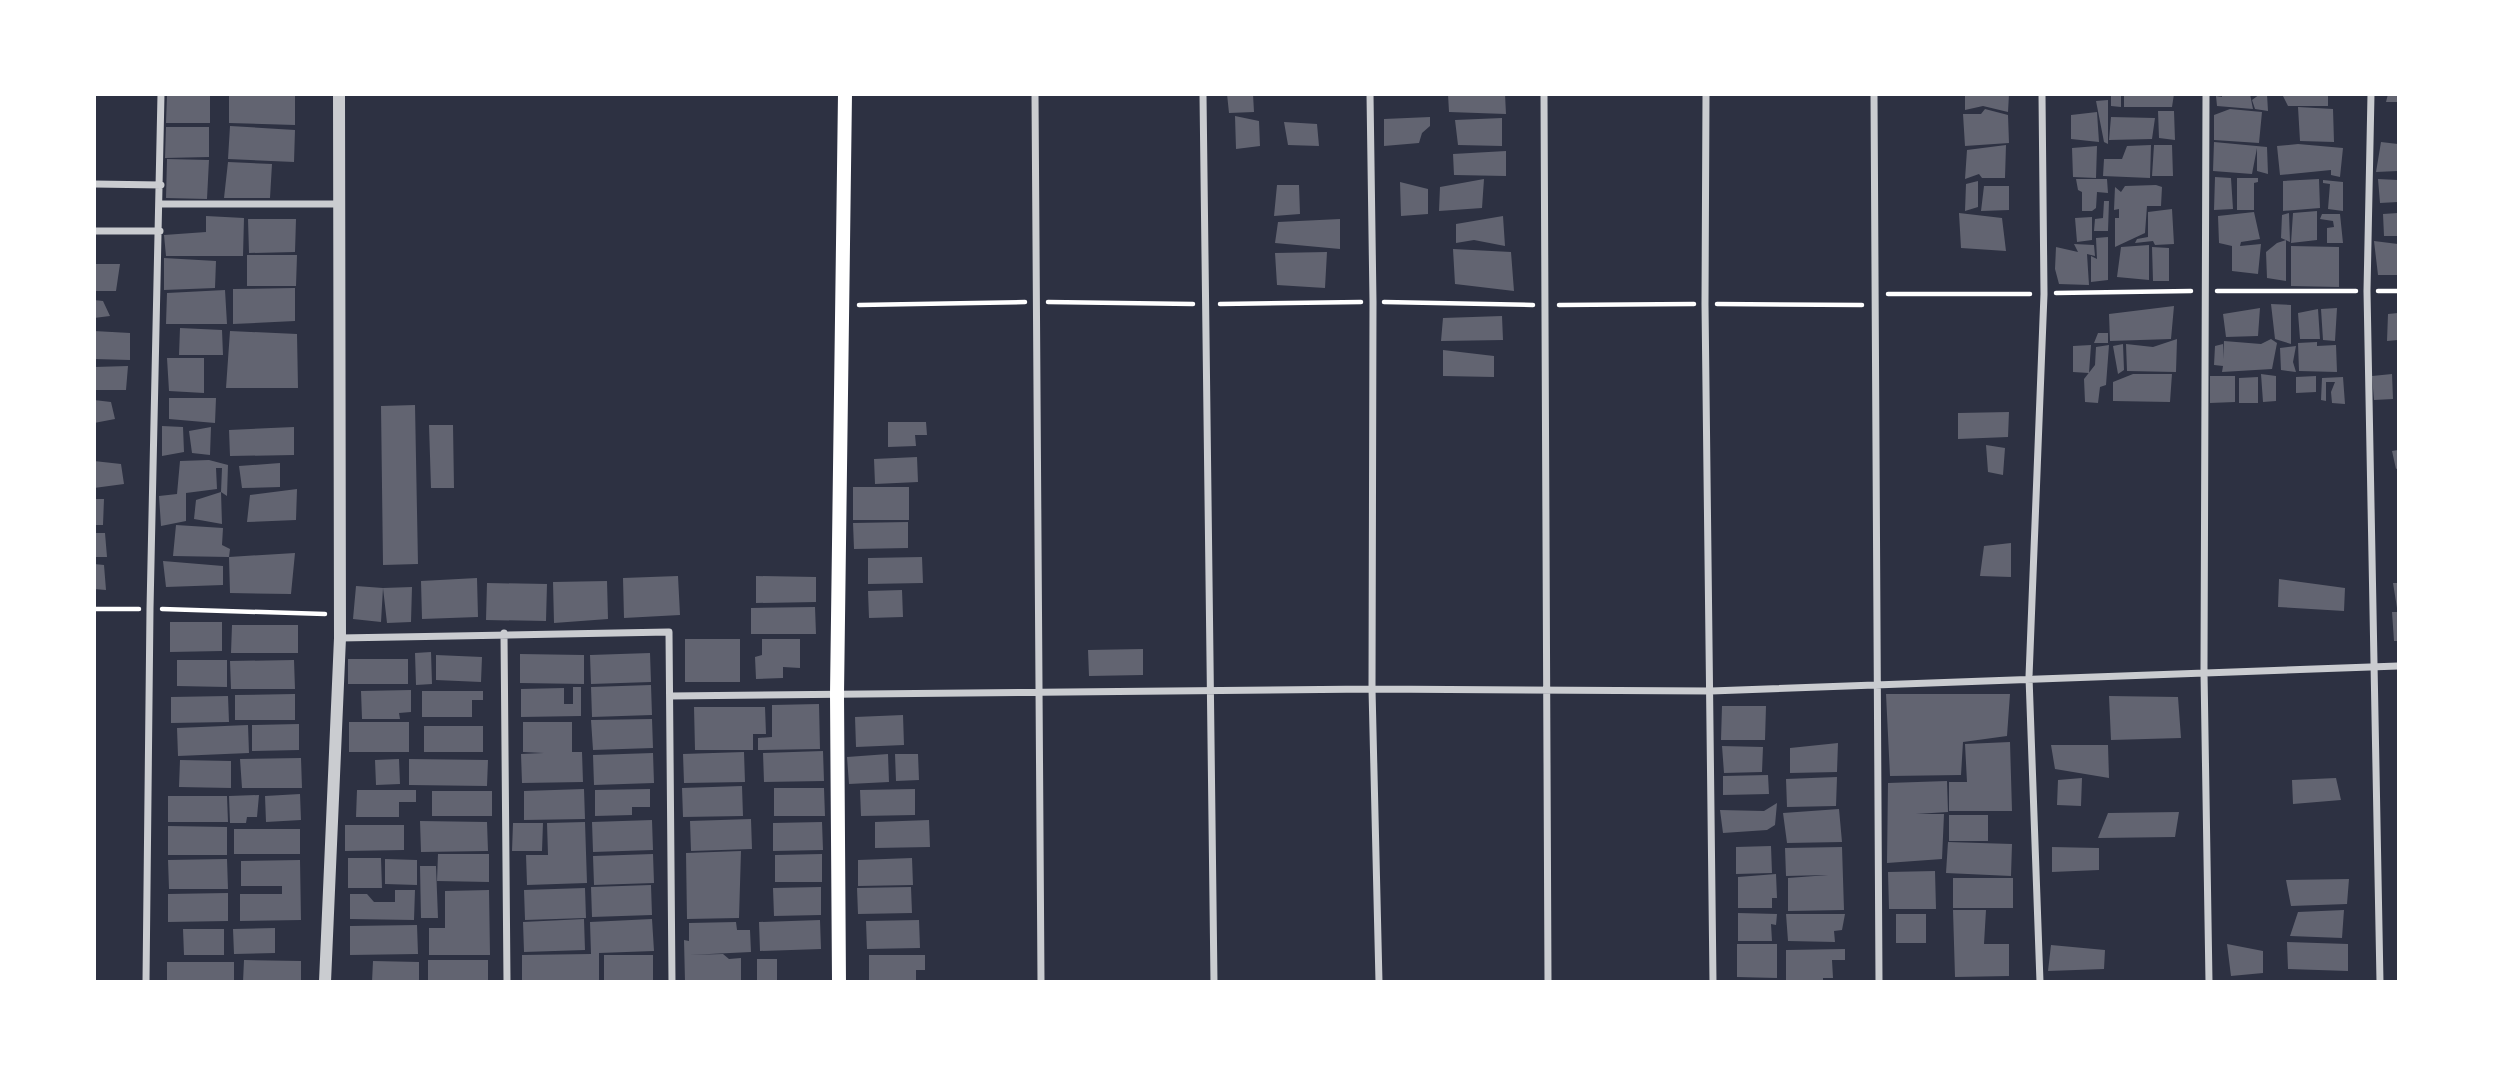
<svg xmlns="http://www.w3.org/2000/svg" width="2493" height="1076" font-family="Karla,sans-serif">
<style>
.building{fill:#626471}
.lines{fill:none;stroke-linecap:round;stroke-linejoin:round}
.path{stroke:#fff;stroke-width:4.5}
.minor{stroke:#caccd0;stroke-width:7}
.tertiary{stroke:#caccd0;stroke-width:12}
.secondary{stroke:#fff;stroke-width:14}
</style>
<rect width="100%" height="100%" fill="#2d3142"/>
<!-- building -->
<path class="building" d="M210,94V123H166L167,96Z
M229,94H295V125L229,123Z
M1227,94H1253L1254,112L1229,113Z
M1448,94H1505L1506,114L1449,112Z
M1965,94H2009L2008,112L1983,106L1965,110Z
M2111,94H2121V107L2111,106Z
M2124,94H2174L2172,107H2124Z
M2222,94H2250L2253,109L2217,106L2216,96L2222,97Z
M2260,94H2267L2268,111L2255,109L2252,100Z
M2282,94H2328V106H2288Z
M2388,94H2398V102H2386Z
M2108,100V144L2104,142L2096,101Z
M2298,107L2333,109L2334,142L2300,141Z
M1985,109L2008,115L2009,143L1965,146L1963,114H1981Z
M2230,109L2262,112L2259,143L2214,140V115Z
M2158,111H2174L2175,140L2159,138Z
M2097,112L2099,142L2071,139V115Z
M1235,116L1259,121L1260,146L1236,149Z
M1430,117V126L1422,133L1419,143L1384,146V119Z
M2111,117L2155,118L2152,139L2109,140Z
M1502,118V146L1458,145L1455,120Z
M1284,122L1317,124L1319,146L1288,145Z
M230,126L295,130L294,162L228,159Z
M166,127H209V157L165,158Z
M2214,142L2267,147L2268,174L2257,171V148L2252,174L2213,171Z
M2381,142L2398,144V171L2376,172Z
M2298,144L2343,148L2340,177L2331,175V170L2280,175L2277,146Z
M2006,145L2005,178H1982L1979,174L1965,179L1967,150Z
M2151,145L2150,178L2103,176L2104,159H2122L2127,146Z
M2154,145H2172L2173,176H2152Z
M2097,146L2096,178L2073,177L2072,148Z
M1506,151V176L1454,175L1453,154Z
M167,159L209,160L207,199L166,198Z
M228,162L272,164L270,198H224Z
M2215,177L2231,178L2233,209L2214,210Z
M2237,178H2258V182L2254,183V210H2237Z
M1484,179L1482,208L1439,211L1440,187Z
M2076,179H2107L2108,193L2097,192L2096,208L2092,211H2082V192L2078,190Z
M2319,179L2320,208L2283,211V181Z
M2378,179L2398,180V202L2380,203Z
M2323,180L2343,182V211L2328,209L2330,184L2323,183Z
M1978,181V207L1965,211L1966,184Z
M1400,182L1428,189V214L1401,216Z
M1277,185H1299L1300,214L1274,216Z
M2156,185L2162,187L2161,206H2147L2145,233L2115,247V218H2119V209L2114,210L2115,187L2121,192L2125,186Z
M1984,186H2009V210L1981,211Z
M2104,201H2109L2108,231H2094L2095,219L2103,218Z
M2172,209L2174,244L2155,245L2153,241L2135,243L2137,239L2148,237V212Z
M2317,211V240L2291,243L2293,213Z
M2254,212L2260,239L2241,242L2240,246L2261,244L2258,274L2232,271V246L2219,243L2218,216Z
M1959,213L2002,218L2006,251L1961,248Z
M2289,213L2290,242L2281,238L2282,215Z
M2398,213V236H2384L2383,214Z
M2322,214H2340L2343,243H2327V228L2334,227L2333,221L2320,219Z
M206,216L244,218L243,256H166L164,235L206,232Z
M1503,216L1505,246L1474,240L1456,243V224Z
M2092,217V240L2077,242L2075,218Z
M248,219H296L295,252L249,253Z
M1340,219V249L1275,243L1278,222Z
M2108,237V280L2091,282V256L2097,259L2096,238Z
M2286,240V281L2267,278L2266,252L2277,243Z
M2374,241L2398,244V275H2378Z
M2074,244L2094,245L2095,256L2087,254L2089,285L2059,284L2055,269L2056,247L2078,252Z
M2149,245V280L2117,277L2121,247Z
M2291,246L2339,247V287L2291,286Z
M2152,247L2169,248V281H2153Z
M1453,249L1511,252L1514,291L1455,284Z
M1327,252L1325,288L1277,285L1275,253Z
M247,255H297L296,286H247Z
M164,258L216,261L215,288L164,290Z
M94,264H120L116,291H94Z
M295,288V321L233,324V289Z
M225,290L227,324H166L167,293Z
M94,300L103,301L110,316L94,318Z
M2271,304L2291,305V344L2275,339Z
M2174,306L2171,339L2110,341L2109,314Z
M2260,308L2258,336L2226,337L2223,314Z
M2337,308L2335,341L2323,340L2321,309Z
M2318,309L2320,339H2300L2298,313Z
M2398,313V340L2387,341L2388,314Z
M1502,316L1503,340L1441,341L1443,318Z
M180,328L222,330L223,355H179Z
M94,331L130,333V360L94,359Z
M230,331L297,334L298,388H226Z
M2098,333H2108V343H2094Z
M2177,339L2176,372L2127,371L2126,344L2153,347Z
M2271,339L2277,343L2272,369L2222,372L2223,366L2214,365L2215,346L2223,344V359L2224,341L2261,344Z
M2317,342V346L2336,345L2337,372L2299,371L2298,343Z
M2123,344L2124,370L2118,374L2113,346Z
M2091,345L2089,373L2073,372V346Z
M2109,345L2106,385L2100,387L2098,403L2085,402L2084,379L2095,365L2096,347Z
M2296,346L2293,362L2296,372L2281,370L2280,348Z
M1443,350L1494,356V377L1443,376Z
M167,358H204V393L169,391Z
M128,366L126,390H94V367Z
M2133,374H2172L2170,402L2113,401V382Z
M2261,374L2276,376V401L2263,402Z
M2392,374L2393,399L2374,400L2372,376Z
M2210,376H2235V402L2210,403Z
M2316,376V392L2296,393V377Z
M2258,377V403H2239V378Z
M2343,377L2345,404L2332,403L2331,392L2335,382H2326V401L2321,400L2322,378Z
M169,398H216L215,423L169,419Z
M94,400L111,402L115,419L94,423Z
M415,405L418,564L383,565L381,406Z
M2009,412L2008,437L1958,439V413Z
M888,422H926L927,435H915L916,446L888,447Z
M429,425H453L454,488H431Z
M162,426L183,427L184,452L162,456Z
M211,427L210,455L192,453L189,431Z
M294,427V455L230,456L229,430Z
M1986,445L2005,448L2003,475L1988,472Z
M2398,450V468L2396,469L2392,451Z
M917,457L918,482L875,484L874,459Z
M209,460L228,465L227,496L221,492L222,468H216L217,489L186,493V521L161,526L159,496L177,494L180,461Z
M94,461L121,464L124,484L94,488Z
M280,463V487L242,488L239,466Z
M853,487H909V520H853Z
M297,489L296,520L247,522L250,495Z
M221,492L222,524L194,519L196,500Z
M94,499H104L103,525H94Z
M908,522V548L854,549L853,523Z
M176,525L223,528L222,545L230,549L229,557L173,556Z
M94,533H105L107,557H94Z
M2011,543V577L1980,576L1984,546Z
M295,553L291,594L230,593L229,557Z
M922,557L923,583L868,584V558Z
M163,561L223,566V585L166,587Z
M94,564L104,565L106,590L94,589Z
M678,576L680,615L624,618L623,578Z
M756,576L816,577V602L756,603Z
M477,578L478,617L422,619L421,581Z
M2279,579L2345,588L2344,611L2278,607Z
M607,581L608,619L554,623L553,582Z
M487,583L547,584L546,621L486,620Z
M2393,583H2398V607L2397,608Z
M356,586L383,588L381,622L353,619Z
M412,587L411,622L387,623L383,588Z
M902,590L903,617L869,618L868,591Z
M815,607L816,634H751V608Z
M2392,612H2398V641H2394Z
M170,622H222V651L170,652Z
M232,625H298V653H231Z
M685,639H740V682H685Z
M762,639H800V668L783,667V678L756,679L755,657L762,655Z
M1143,649V675L1089,676L1088,650Z
M431,652L432,684L416,685L415,653Z
M650,653L651,682L591,684L590,655Z
M520,654L584,655V684L520,683Z
M436,655L482,657L481,682L436,680Z
M348,659H408V684H348Z
M177,660H227V687L177,686Z
M294,660L295,689H231L230,661Z
M651,685L652,715L592,717L591,687Z
M573,687H581V716L521,717V689L564,688V704H573Z
M411,690V712L399,713L400,719H362L361,691Z
M422,691H483V700H472V717H422Z
M295,694V720H235V695Z
M1886,694H2010L2007,736L1963,742L1961,775L1890,776Z
M228,696L229,722L171,723V697Z
M2109,696L2178,697L2181,738L2111,740Z
M819,704L820,749L758,750V738L772,737V705Z
M1722,706H1766L1765,740H1721Z
M694,707H765L766,734H753V750H695Z
M903,715L904,745L856,747L855,717Z
M652,719L653,748L593,750L591,720Z
M349,722H409V752H349Z
M523,722H572V752H582L583,782L522,783L521,754L544,753L523,752Z
M299,724V750L252,751V725Z
M248,725L249,753L178,756L177,728Z
M424,726H483V752H424Z
M2010,742L2012,811H1949V782H1967L1965,744Z
M1838,743L1837,772L1790,773V748Z
M2051,745H2108L2109,778L2055,769Z
M1722,746L1763,747L1762,772L1724,773Z
M823,751L824,781L764,782L763,753Z
M744,752L745,782L684,783L683,754Z
M653,753L654,783L594,785L593,755Z
M888,754L889,782L849,784L847,757Z
M895,754H918L919,780L896,781Z
M301,758L302,788H242L240,759Z
M399,759L400,784L376,785L375,760Z
M409,759L488,760L487,786L409,785Z
M180,760L231,761V788L179,787Z
M1768,775L1769,794L1723,795V776Z
M1837,777L1836,806L1787,807L1786,779Z
M2082,778L2081,806L2057,805L2058,780Z
M2336,778L2341,800L2293,804L2292,780Z
M1947,781L1948,812L1916,814H1944L1942,859L1887,863L1888,783Z
M742,786L743,816L683,817L682,788Z
M774,788H824L825,816H774Z
M584,789L585,819L524,820V791Z
M650,789V807H632V815L595,816V790Z
M915,789V815L861,816L860,790Z
M357,790H416V802H399V817H356Z
M432,791H492V816H432Z
M300,794L301,820L266,822L265,796Z
M259,795L257,817H247L246,823H230L229,796Z
M168,796H227L228,822H168Z
M1777,803L1775,825L1767,830L1723,833L1720,810L1764,811Z
M1839,809L1842,842L1787,843L1783,813Z
M2179,812L2175,837L2098,838L2108,813Z
M1949,815H1988V841H1949Z
M751,819L752,849L691,851L690,821Z
M652,820L653,850L593,852L592,822Z
M929,820L930,847L875,848V822Z
M420,821L487,822L488,851L421,852Z
M585,822L587,883L527,885L526,855H548L547,823Z
M822,822L823,850L773,851V823Z
M513,823H543L542,851H512Z
M345,825H404V850L345,851Z
M168,826L227,827V855H168Z
M234,829H300V854H234Z
M1948,842L2012,844L2011,876L1946,873Z
M1771,846L1772,873L1736,874V847Z
M1842,847L1844,910L1788,911V878L1828,875L1786,876L1785,848Z
M2052,847L2099,848V870L2052,872Z
M741,851L739,918L687,919L686,853Z
M438,854H489V882L437,881Z
M653,854L654,883L594,885L593,856Z
M822,854V882H775V855Z
M348,858H381L382,888H348Z
M912,858L913,885L858,886V860Z
M227,859L228,889H169L168,860Z
M385,859L417,860V885L385,884Z
M300,860L301,920L240,921V894H282V886H241V861Z
M420,866H436L438,918H421Z
M1935,871L1936,909H1889L1888,872Z
M1776,874L1777,898H1772V908H1738V877Z
M1953,878H2013V908H1953Z
M2349,879L2347,904L2291,906L2286,880Z
M651,885L652,915L592,917L591,887Z
M821,887V915L774,916L773,888Z
M911,887L912,913L858,914L857,888Z
M585,888L586,918L525,920L524,890Z
M395,890H415L414,920L350,919V894H367L374,902H395Z
M489,890L490,955H429V928H445V891Z
M228,893V921L168,922V894Z
M1953,910H1986L1984,944H2009V976L1955,977Z
M2344,910L2342,938L2290,936L2298,912Z
M1738,913L1777,914L1776,925L1771,924L1772,941H1738Z
M1786,914H1845L1842,930L1834,931L1835,942L1788,941Z
M1896,914H1926V943H1896Z
M584,919L585,950L524,952L523,922Z
M652,919L654,951L599,953V982H522V955L591,954L590,922Z
M820,920L821,949L760,951L759,922Z
M919,920L920,948L867,949L866,921Z
M736,922L737,930H750L751,952L689,955L723,954L729,959L741,958V982H685L684,940L689,941V923Z
M417,925L418,954L350,955V926Z
M275,928V953L234,954L233,929Z
M183,929H224V955H184Z
M2287,942L2348,944V971L2288,969Z
M1737,944H1777V978L1737,977Z
M2227,944L2263,951V973L2231,976Z
M2051,945L2105,950L2104,969L2048,971Z
M1845,949V960H1832L1833,978H1823V982H1786V950Z
M604,955H653V982H604Z
M869,955H925V970H916V982H869Z
M757,959H777V982H757Z
M244,960L301,961V982H243Z
M428,960H488V982H428Z
M373,961L419,962V982H372Z
M167,962H234V982H167Z"/>
<g class="lines">
<!-- path -->
<path class="path" d="M2217,291H2356
M2378,291H2398
M2056,293L2191,291
M1888,294H2030
M1048,302L1193,304
M1384,302L1533,305
M1220,304L1361,302
M1717,304L1862,305
M859,305L1025,302
M1559,305L1694,304
M94,609H139
M162,609L325,614"/>
<!-- minor -->
<path class="minor" d="M1035,94L1041,982
M1203,94L1214,982
M1370,94L1373,302L1372,689L1379,982
M1544,94L1548,982
M1706,94L1705,304L1713,982
M1874,94L1879,982
M2206,94L2204,672L2209,982
M2371,94L2367,291L2380,982
M94,184L161,185
M160,204H340
M94,231H160
M504,633L507,982
M340,638L669,632L672,982
M670,696L1372,689L1711,691L2398,666
M146,982L150,609L161,94
M2040,982L2029,677L2044,294L2042,94"/>
<!-- tertiary -->
<path class="tertiary" d="M325,982L340,638L339,94"/>
<!-- secondary -->
<path class="secondary" d="M839,982L837,694L845,94"/>
</g>
<!-- border -->
<rect width="2493" height="1076" fill="none" stroke="#ffffff" stroke-width="192"/>
</svg>
